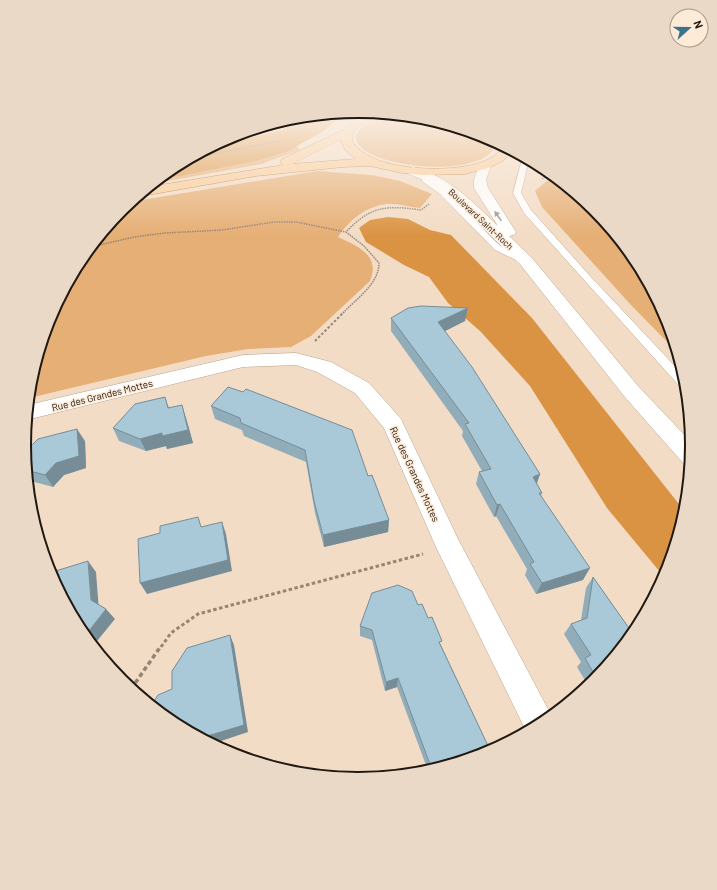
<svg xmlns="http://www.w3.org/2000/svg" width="717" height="890" font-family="Barlow,sans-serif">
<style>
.green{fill:#e6af75}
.forest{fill:#da9342}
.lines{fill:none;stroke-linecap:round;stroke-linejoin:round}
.service-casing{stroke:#bba58f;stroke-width:1}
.minor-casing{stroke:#bba58f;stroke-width:1}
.secondary-casing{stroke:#bba58f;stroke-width:1}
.primary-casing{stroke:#ad783c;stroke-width:1}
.path-far3{stroke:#958574;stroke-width:1.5;stroke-dasharray:1.5 1;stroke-linecap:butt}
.path-far2{stroke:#958574;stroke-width:2;stroke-dasharray:2.5 2;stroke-linecap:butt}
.path-far1{stroke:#958574;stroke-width:3;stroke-dasharray:3.5 2.5;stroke-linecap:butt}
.path{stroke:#958574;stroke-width:3.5;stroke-dasharray:4.5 3;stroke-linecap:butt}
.service{fill:#fff;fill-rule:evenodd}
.minor{fill:#fff;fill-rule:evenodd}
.secondary{fill:#fff;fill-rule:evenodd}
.primary{fill:#fbcd98;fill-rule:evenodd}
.wall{fill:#91adba}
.shaded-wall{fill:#768d97}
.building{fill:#a9c9d8;stroke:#768d97}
.oneway{fill:#9b9894}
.labels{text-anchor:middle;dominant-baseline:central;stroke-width:3;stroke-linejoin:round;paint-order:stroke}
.far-street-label{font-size:9px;fill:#211911;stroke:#fdead7}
.street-label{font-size:10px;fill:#211911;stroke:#fdead7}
.rim{fill:none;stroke:#211911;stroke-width:2}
</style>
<rect width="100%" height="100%" fill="#f3dcc5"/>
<!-- green -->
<path class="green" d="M394,114C429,117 467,125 498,142C485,178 397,168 371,154C335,135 373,118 394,114Z
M285,133L300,150L261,164L151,184L173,167L213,145Z
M317,171L372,175L400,181L432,194L420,208C409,207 396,203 386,204C367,206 348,221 338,237C357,246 381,255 370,281L311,336L291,347L248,349L206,356L29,398L30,380L50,317L81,259L122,208L130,202Z
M554,175L595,209L637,259L668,317L679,354L631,305L542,207L535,191Z"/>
<!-- forest -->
<path class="forest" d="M349,111L322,132L286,152L255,161L180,176L159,178L173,167L209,147L281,130L314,115Z
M388,217L408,219L430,230L451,235L532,318L686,513L665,578L607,508L530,386L480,331L448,303L429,277L404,265L366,242L359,228L370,220Z"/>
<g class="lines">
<!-- service casing -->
<g class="service-casing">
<path id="service" d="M523,156L529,159L521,193L531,210L590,276L686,378L688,391L683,390L524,213L513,193Z
M422,177C438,174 486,235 501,246C509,251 521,255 530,259L531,261L530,263H522L495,250L440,194L422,181Z"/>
</g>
<!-- minor casing -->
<g class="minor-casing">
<path id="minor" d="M296,353L331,362L369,383L401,419L458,539L551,715L552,717L527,733L436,547L384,428L355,393L317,372L296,365L243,367L26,420L28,405L243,355Z"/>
</g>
<!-- secondary casing -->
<g class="secondary-casing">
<path id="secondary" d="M485,161L491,165L486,180L488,188L516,232L514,235L509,236L532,258L638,386L693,444L691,466L684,464L624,396L520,264L449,195L424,180L409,174L407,171L413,167C448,176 473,202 498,226L474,188V180L479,165Z"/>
</g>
<!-- primary casing -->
<g class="primary-casing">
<path id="primary" d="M370,112L383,113C371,122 351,122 352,141C370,172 449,173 479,163C490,160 497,154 504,146L513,150L503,161L488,168L465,174L422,175L402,173L370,166L343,167L256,176L142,196L138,195L148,187L283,165L280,162L282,159L343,130L353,120ZM340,140L346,151L356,159L292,164Z"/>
</g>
<!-- path-far3 -->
<path class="path-far3" d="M187,159L279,141
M542,179L551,172
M91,247L134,237L165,233L222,230L274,222H296L346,232
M343,313C356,299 379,284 379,263L364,246L346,232C370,206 387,205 421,210L429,204"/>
<!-- path-far2 -->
<path class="path-far2" d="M315,341L344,312"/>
<!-- path-far1 -->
<path class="path-far1" d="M161,647L171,633L198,614L423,554"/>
<!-- path -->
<path class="path" d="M131,689L161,646"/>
<!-- service -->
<use href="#service" class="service"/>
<!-- minor -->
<use href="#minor" class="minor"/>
<!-- secondary -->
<use href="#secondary" class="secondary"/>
<!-- primary -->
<use href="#primary" class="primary"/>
</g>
<!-- wall -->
<path class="wall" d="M391,318L465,321L445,331L540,474L537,484L542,493L541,495L583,580L536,594L525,575L527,569L496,516L494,517L476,484L479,472L482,471L462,436L463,431L391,331Z
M228,387L368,476L389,520L388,532L324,547L315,513L306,462L244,436L242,430L215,419L211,406Z
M165,397L169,408L186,418L193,443L167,449L166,446L146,451L119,441L113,428Z
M85,441L86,468L64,475L53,487L27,480L25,452Z
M593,577L631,631H636L595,682L589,687L577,667L581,662L564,634L571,624L581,620L586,588Z
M418,605L428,618L491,752L427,768L397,687L385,691L372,640L360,636V626Z"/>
<!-- shaded-wall -->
<path class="shaded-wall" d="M468,308L465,321L437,335L438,322Z
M182,405L186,418L193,443L167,449L166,446L146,451L140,439L162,433Z
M77,429L85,441L86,468L64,475L53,487L45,475L56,463Z
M540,474L535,487L533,477Z
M500,504L496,516L494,517L497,505Z
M389,520L388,532L324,547L323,535Z
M222,522L226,534L232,571L147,594L140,583Z
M88,561L96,572L99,611L91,600Z
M590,568L583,580L536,594L542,583Z
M106,609L115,619L93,646L85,636Z
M230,635L234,645L248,732L212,744L201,738Z
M398,678L397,687L385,691L386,682Z"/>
<!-- building -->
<path class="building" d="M421,306L468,308L438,322L472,367L540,474L533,477L542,493H539L590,568L542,583L530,564L534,562L500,504L497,505L479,472L491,469L465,424L469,423L391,318L408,308Z
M228,387L243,392L246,389L352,430L368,476L372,475L389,520L323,535L314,501L305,450L241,423L240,418L211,406Z
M165,397L168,408L182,405L188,430L162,436V433L140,439L113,428L135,404Z
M77,429L79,456L56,463L45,475L26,470L25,452L38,439Z
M198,517L201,527L222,522L228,560L140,583L138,539L160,533V526Z
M88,561L91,600L106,609L85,636L80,631L49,573Z
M593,577L631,631L638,629L597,679L585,658L591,655L571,624L587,618Z
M398,585L412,591L418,605L422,604L428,618L432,617L442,641L439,642L491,752L486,754L424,773L413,774L431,767L398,678L386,682L372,630L360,626L372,593Z
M230,635L244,725L201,738L172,723L151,706L158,695L172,689V671L187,648Z"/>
<!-- one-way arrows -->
<defs><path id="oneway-solid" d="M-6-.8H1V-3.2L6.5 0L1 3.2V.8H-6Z"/></defs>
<use class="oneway" href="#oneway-solid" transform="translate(498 216) rotate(-125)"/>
<!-- sky -->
<linearGradient id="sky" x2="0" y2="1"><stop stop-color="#a1a6a5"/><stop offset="0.47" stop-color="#faefe5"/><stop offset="1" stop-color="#faefe5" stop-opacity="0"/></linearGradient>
<rect width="717" height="236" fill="url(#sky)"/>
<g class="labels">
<!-- far-street labels -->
<g class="far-street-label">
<text transform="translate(481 219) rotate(43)">Boulevard Saint-Roch</text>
</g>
<!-- street labels -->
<g class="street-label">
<text transform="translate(102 395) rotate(-14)">Rue des Grandes Mottes</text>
<text transform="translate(415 474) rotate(65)">Rue des Grandes Mottes</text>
</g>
</g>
<!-- crop -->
<path d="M0 0H717V890H0ZM31 445a327 327 0 1 1 654 0a327 327 0 1 1-654 0Z" fill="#ebd9c7" fill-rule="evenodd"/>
<path class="rim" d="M31 445a327 327 0 1 1 654 0a327 327 0 1 1-654 0Z"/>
<!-- north arrow -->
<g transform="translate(689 28) rotate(69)"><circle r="19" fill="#fdead7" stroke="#a59688"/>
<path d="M0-3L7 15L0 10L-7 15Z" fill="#39738c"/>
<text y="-6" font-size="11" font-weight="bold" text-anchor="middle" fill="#211911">N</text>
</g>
</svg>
